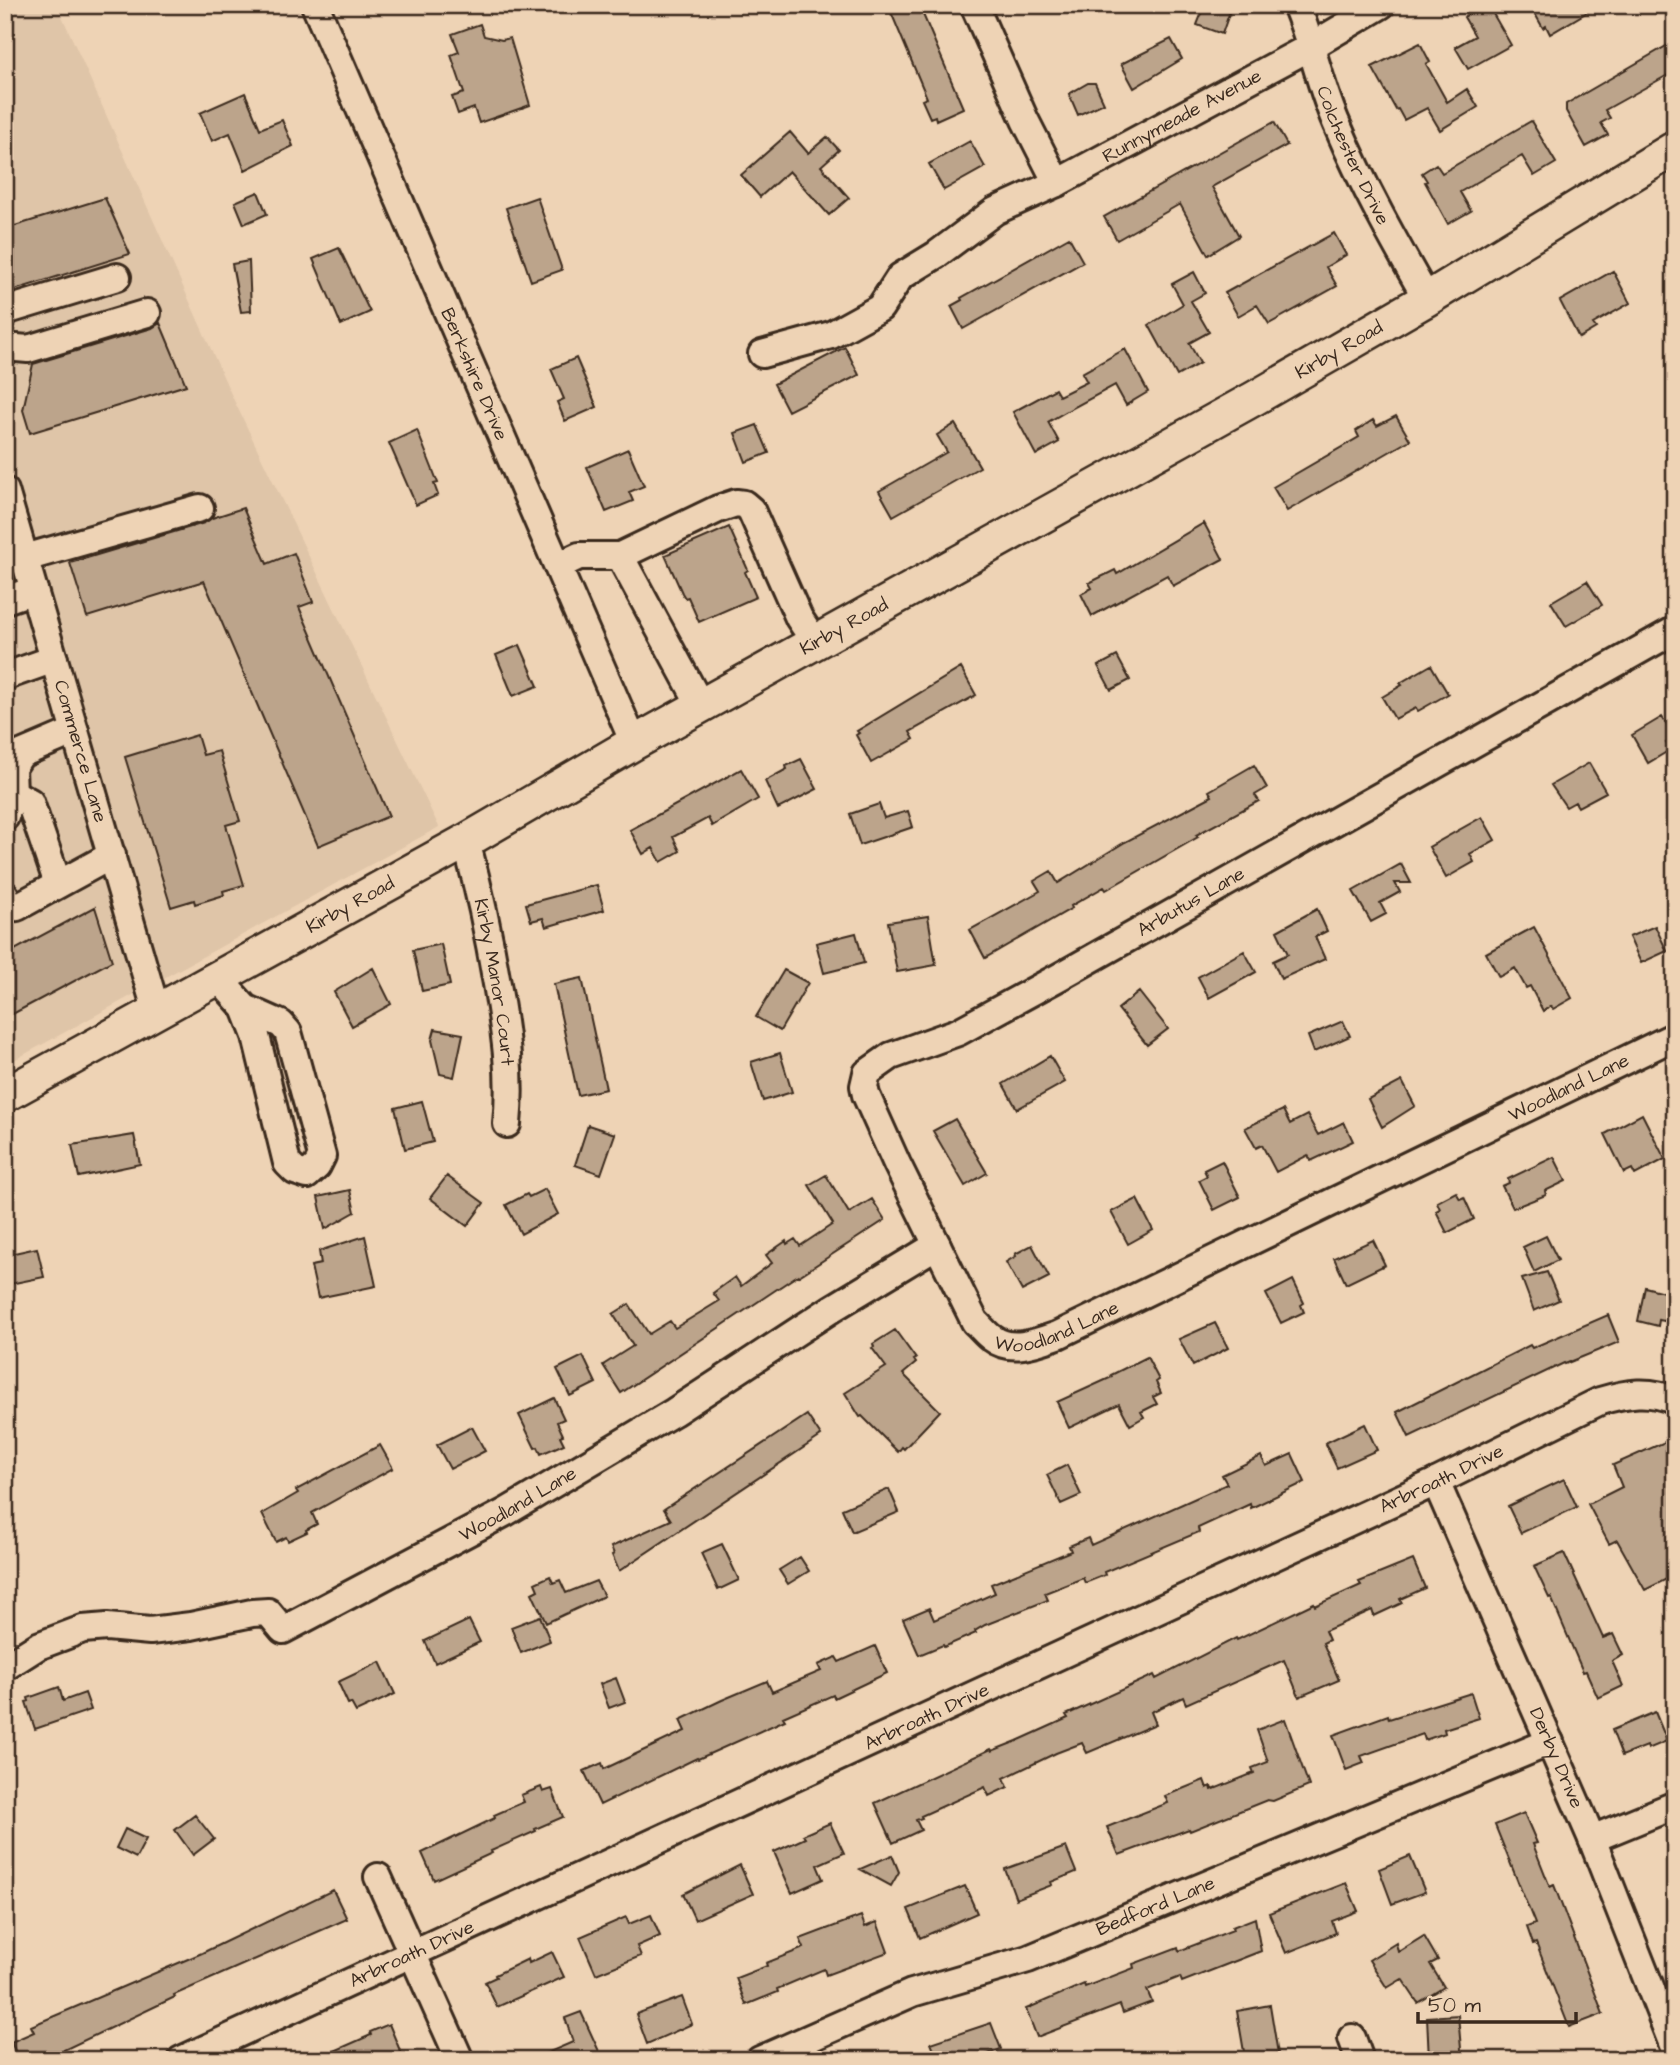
<svg xmlns="http://www.w3.org/2000/svg" width="1680" height="2065" font-family="'Architects Daughter',sans-serif">
<style>
.built{fill:#dfc5a8}
.building{fill:#bca48b;stroke:#3b2a1e;stroke-width:2}
.lines{fill:none;stroke-linecap:round;stroke-linejoin:round}
.minor-casing{stroke:#3b2a1e;stroke-width:32}
.major-casing{stroke:#3b2a1e;stroke-width:38}
.minor{stroke:#eed3b5;stroke-width:26}
.major{stroke:#eed3b5;stroke-width:33}
.labels{text-anchor:middle;dominant-baseline:central;stroke-width:7;stroke-linejoin:round;paint-order:stroke}
.street-label{font-size:19px;fill:#3b2a1e;stroke:#eed3b5}
</style>
<rect width="100%" height="100%" fill="#eed3b5"/>
<filter id="ink" filterUnits="userSpaceOnUse"><feTurbulence type="fractalNoise" baseFrequency=".0143" numOctaves="2"/><feDisplacementMap in="SourceGraphic" scale="14" xChannelSelector="R" yChannelSelector="G"/><feConvolveMatrix kernelMatrix="1 2 1 2 8 2 1 2 1" color-interpolation-filters="sRGB"/></filter>
<g filter="url(#ink)">
<!-- built -->
<path class="built" d="M5,5H57L231,394L439,827L5,1065Z"/>
<!-- building -->
<path class="building" d="M888,5H919L963,108L936,120L935,116L930,118L922,100L927,98Z
M1205,5H1232L1222,34L1197,25Z
M1484,5H1488L1511,45L1468,69L1455,47L1475,36L1464,17Z
M1530,5H1599L1550,34L1546,26L1543,28Z
M480,24L484,36L502,40L510,38L530,105L479,123L474,108L458,114L452,97L464,93L451,55L459,52L452,34Z
M1171,39L1182,59L1134,88L1121,64Z
M1675,41V71L1605,110L1610,118L1601,123L1608,135L1586,147L1566,111V104Z
M1420,43L1430,62L1426,64L1447,102L1467,89L1478,107L1440,130L1427,108L1404,120L1398,109L1396,110L1372,67Z
M1088,83H1095L1104,103L1078,115L1069,94Z
M245,93L260,129L282,120L293,146L245,170L230,133L212,141L200,113Z
M1531,121L1556,163L1534,176L1522,156L1460,192L1471,211L1448,224L1425,182L1427,181L1422,173L1436,164L1442,173Z
M1274,122L1287,145L1212,187L1239,236L1208,255L1180,204L1117,240L1104,217Z
M790,132L808,153L827,137L839,150L821,166L849,198L829,215L789,171L760,197L741,175Z
M970,141L985,167L944,190L929,164Z
M258,192L267,214L244,224L235,202Z
M537,197L562,270L531,281L506,208Z
M105,198L130,254L5,293V229Z
M1334,233L1346,255L1326,267L1337,286L1269,324L1257,305L1238,316L1225,293Z
M1069,237L1083,262L963,329L951,306L962,300L961,298Z
M339,248L370,312L341,325L313,259Z
M249,261L251,311L241,312L232,264Z
M1613,271L1630,303L1593,324L1596,328L1579,338L1560,301Z
M1194,272L1205,293L1191,301L1209,332L1189,343L1200,363L1177,376L1149,325L1183,304L1172,284Z
M160,323L186,385L30,433L23,410L33,364L152,328Z
M845,347L859,375L788,411L774,384Z
M1125,349L1148,392L1126,405L1115,385L1067,411L1048,422L1059,442L1036,455L1013,412L1055,389L1059,396L1087,382L1082,373Z
M576,358L597,407L565,421L557,402L564,399L551,369Z
M1396,416L1410,440L1287,511L1273,487L1359,437L1356,431L1373,420L1377,426Z
M955,424L980,467L893,516L879,491L947,452L937,435Z
M757,425L769,453L746,462L735,433Z
M417,430L438,483L434,484L438,495L416,505L389,443Z
M628,449L644,486L629,492L633,501L606,512L587,467Z
M243,508L267,564L294,553L313,602L299,607L389,816L318,846L204,581L87,617L70,563L204,523L212,518Z
M1204,523L1223,559L1173,586L1167,575L1092,616L1081,594L1092,588L1089,583L1115,570L1117,574Z
M729,527L748,570L745,572L756,597L699,622L688,597L685,598L682,593L665,555Z
M1587,581L1602,605L1566,626L1551,602Z
M520,645L538,686L513,696L496,655Z
M1117,656L1130,680L1111,690L1098,666Z
M1431,665L1448,694L1418,711L1416,708L1395,719L1382,697L1402,685L1400,683Z
M961,668L976,695L910,732L914,739L871,763L856,735L859,733L857,731Z
M1662,717L1675,738L1666,743L1670,750L1648,763L1632,735Z
M197,735L203,755L219,751L240,821L226,825L244,885L223,891L224,895L195,904L194,900L171,907L125,757Z
M801,759L817,789L778,809L765,781L787,769L786,766Z
M1589,763L1606,792L1578,807L1575,802L1566,807L1551,785Z
M1254,765L1267,788L1255,795L1259,801L1196,835L1198,837L1106,890L1104,887L1071,906L1072,908L985,958L970,930L1040,891L1034,881L1051,871L1058,883L1125,842L1212,796L1209,791Z
M741,769L758,799L712,826L708,818L673,837L680,851L661,862L653,848L643,854L630,830Z
M879,804L884,818L908,811L913,827L860,845L850,814Z
M1482,817L1495,840L1470,854L1474,862L1446,878L1429,847Z
M1401,864L1411,883H1395L1400,892L1380,903L1386,914L1371,922L1353,891Z
M597,885L604,910L546,927L543,918L531,921L526,904Z
M95,907L112,961L5,1018V955Z
M1317,909L1327,931L1315,937L1325,959L1281,979L1273,961L1288,954L1277,931Z
M928,916L936,965L897,972L888,922Z
M1655,926L1667,951L1641,963L1629,937Z
M1534,927L1572,998L1553,1009L1551,1006L1543,1011L1530,986L1526,988L1515,968L1499,977L1486,953Z
M856,933L864,963L824,973L816,943Z
M441,944L450,985L422,991L413,950Z
M1244,951L1256,972L1209,998L1198,977Z
M373,968L391,1004L352,1026L334,992Z
M784,970L808,983L780,1031L756,1017Z
M582,978L606,1089L578,1095L554,984Z
M1139,992L1168,1029L1147,1045L1118,1009Z
M1343,1021L1350,1036L1314,1052L1308,1036Z
M435,1029L463,1034L454,1077L440,1074L432,1040Z
M780,1053L792,1092L763,1101L751,1062Z
M1050,1056L1065,1082L1017,1109L1003,1084Z
M1402,1081L1415,1106L1382,1127L1368,1099Z
M422,1101L433,1142L405,1149L395,1108Z
M1283,1110L1290,1124L1307,1115L1318,1135L1344,1122L1353,1141L1311,1161L1308,1155L1276,1172L1262,1145L1256,1148L1245,1128Z
M1642,1114L1665,1159L1635,1175L1632,1169L1624,1173L1605,1134Z
M955,1119L987,1173L965,1186L933,1131Z
M588,1125L615,1134L601,1174L575,1165Z
M134,1135L140,1164L79,1177L72,1145Z
M1554,1157L1566,1181L1545,1191L1546,1195L1513,1208L1502,1186L1509,1183L1508,1179Z
M1222,1161L1240,1197L1214,1210L1199,1180L1207,1176L1204,1170Z
M826,1175L849,1213L872,1199L885,1220L799,1276L798,1275L621,1393L603,1365L633,1346L613,1314L629,1304L649,1334L670,1321L675,1328L719,1301L713,1293L735,1277L741,1286L772,1263L766,1255L786,1241L787,1244L795,1239L800,1246L833,1224L809,1185Z
M447,1176L484,1203L467,1226L430,1198Z
M545,1189L558,1214L521,1234L506,1205L527,1194L529,1197Z
M350,1190L355,1212L325,1229L318,1197Z
M1456,1192L1460,1199L1464,1197L1474,1219L1447,1233L1436,1211L1440,1209L1437,1202Z
M1137,1199L1153,1230L1128,1244L1111,1212Z
M365,1236L376,1286L318,1298L311,1266L321,1264L319,1251Z
M1546,1236L1558,1260L1534,1272L1523,1247Z
M1373,1240L1385,1265L1346,1284L1334,1258Z
M1032,1245L1049,1277L1022,1291L1006,1262L1016,1256L1015,1254Z
M37,1248L44,1277L5,1285V1255Z
M1547,1272L1559,1300L1534,1311L1522,1279Z
M1293,1280L1304,1303L1301,1305L1304,1312L1281,1323L1266,1294Z
M1645,1287L1675,1295V1323L1659,1320L1658,1326L1638,1321Z
M1608,1315L1619,1342L1565,1364L1564,1363L1409,1437L1397,1412L1530,1345L1532,1348Z
M1215,1323L1228,1348L1193,1366L1179,1339Z
M895,1330L916,1359L914,1360L916,1363L903,1374L940,1411L904,1449L902,1447L898,1452L862,1416L860,1417L845,1393L886,1367L872,1348L874,1347L873,1344Z
M583,1356L596,1383L570,1396L557,1369Z
M1147,1357L1159,1380L1156,1382L1161,1393L1153,1397L1157,1404L1141,1412L1144,1417L1130,1425L1119,1404L1069,1428L1057,1402L1112,1377L1111,1375Z
M554,1398L564,1419L557,1422L563,1435L560,1436L564,1444L541,1454L538,1447L535,1448L519,1415Z
M807,1415L821,1436L619,1571L612,1555L614,1554L611,1547L671,1520L664,1509Z
M1365,1424L1377,1450L1337,1468L1325,1443Z
M472,1427L485,1451L450,1469L437,1445Z
M1667,1441L1675,1459V1575L1645,1590L1617,1540L1609,1544L1588,1504L1622,1487L1613,1465Z
M380,1445L393,1468L312,1513L317,1524L306,1530L307,1532L288,1541L286,1537L276,1542L262,1514L298,1493L296,1490Z
M1292,1454L1305,1482L1251,1508L1250,1504L1198,1528L1199,1532L1104,1572L1105,1575L1085,1583L1083,1578L1045,1593L1048,1600L985,1625L975,1631L976,1633L944,1647L943,1645L919,1655L903,1619L929,1608L934,1620L995,1593L991,1584L1071,1551L1069,1546L1088,1538L1091,1545L1227,1484L1222,1475L1261,1456L1266,1466Z
M1067,1465L1081,1495L1061,1504L1047,1475Z
M1564,1479L1577,1507L1521,1533L1508,1506Z
M889,1489L899,1512L852,1532L842,1509Z
M722,1544L739,1580L718,1590L701,1553Z
M1564,1553L1603,1638L1613,1634L1623,1655L1612,1661L1623,1686L1598,1698L1586,1671L1583,1672L1551,1597L1549,1598L1534,1566Z
M800,1557L809,1571L788,1584L779,1570Z
M1413,1560L1425,1588L1400,1599L1402,1603L1374,1616L1372,1610L1325,1631L1329,1640L1323,1643L1339,1680L1299,1697L1284,1660L1186,1704L1183,1697L1151,1712L1156,1724L1087,1753L1082,1743L1056,1753L1004,1778L1008,1787L989,1796L985,1787L921,1816L922,1818L916,1820L921,1830L893,1843L875,1803L991,1749L992,1751L1017,1741L1068,1718L1066,1715L1154,1675L1156,1679L1236,1638L1237,1640L1314,1603L1315,1606L1361,1585L1359,1582Z
M550,1576L553,1583L560,1580L566,1593L596,1581L604,1596L546,1623L532,1593L538,1590L535,1583Z
M540,1616L550,1641L521,1653L511,1627Z
M469,1620L480,1642L435,1663L425,1641Z
M875,1646L887,1673L834,1698L833,1695L783,1717L785,1720L698,1759L697,1758L600,1805L584,1771L602,1763L604,1769L685,1731L680,1720L722,1700L767,1681L772,1692L821,1671L818,1665L836,1657L839,1662Z
M380,1662L395,1694L356,1712L351,1703L348,1704L338,1682Z
M616,1678L625,1702L609,1708L600,1684Z
M59,1687L63,1701L85,1693L91,1710L35,1729L26,1702L29,1701L28,1698Z
M1471,1693L1479,1718L1444,1729L1445,1733L1425,1740L1423,1734L1361,1756L1364,1763L1346,1770L1333,1735L1388,1715L1389,1719Z
M1655,1712L1667,1741L1648,1749L1647,1746L1622,1756L1612,1730Z
M1285,1719L1309,1786L1273,1801L1267,1800L1190,1831L1189,1829L1119,1855L1107,1827L1168,1803L1165,1796L1204,1780L1207,1788L1211,1786L1212,1790L1254,1773L1252,1768L1268,1762L1257,1730Z
M541,1787L543,1792L552,1789L563,1817L535,1829L536,1831L491,1851L492,1853L434,1880L422,1853L495,1818L494,1815L524,1802L521,1795Z
M1524,1813L1537,1843L1533,1844L1550,1887L1554,1885L1603,2014L1569,2027L1536,1943L1533,1944L1527,1927L1535,1924L1495,1825Z
M195,1815L214,1839L193,1855L175,1830Z
M830,1823L844,1853L817,1865L823,1879L792,1893L774,1852L805,1838L803,1835Z
M125,1829L146,1839L136,1858L116,1848Z
M1066,1847L1076,1872L1051,1882L1052,1885L1016,1899L1005,1869Z
M892,1855L899,1872L891,1886L860,1869Z
M1410,1856L1425,1892L1392,1904L1379,1869Z
M740,1865L753,1894L695,1920L683,1894Z
M1346,1883L1358,1911L1332,1921L1336,1933L1286,1953L1269,1913Z
M965,1886L977,1913L920,1938L908,1909Z
M333,1890L347,1919L174,1995L175,1997L43,2060H19L11,2042L34,2032L31,2026L202,1953Z
M651,1915L660,1936L637,1946L641,1956L596,1974L580,1937L626,1917L629,1924Z
M861,1916L865,1927L877,1922L888,1952L826,1975L824,1969L777,1989L778,1992L746,2005L736,1978L767,1966L766,1963L804,1948L800,1939Z
M1255,1918L1261,1951L1182,1982L1180,1977L1147,1990L1152,2002L1123,2013L1120,2005L1037,2037L1026,2009L1084,1984L1085,1987L1134,1968L1133,1964L1178,1947L1179,1951L1233,1930L1232,1927Z
M1424,1936L1438,1960L1430,1964L1444,1987L1418,2003L1402,1979L1387,1988L1369,1960L1396,1943L1398,1952Z
M552,1952L564,1977L497,2007L485,1982L496,1977L495,1975L528,1959L529,1963Z
M682,1997L692,2024L647,2044L636,2014Z
M1270,2005L1279,2060H1250L1249,2052H1244L1237,2011Z
M581,2012L603,2060H531L573,2042L565,2018Z
M1458,2015L1462,2060H1429L1427,2017Z
M991,2023L1001,2049L973,2060H938L931,2043Z
M389,2024L401,2053L385,2060H314L371,2035L370,2032Z"/>
<g class="lines">
<!-- minor casing -->
<g class="minor-casing">
<g id="minor">
<path id="s1" d="M315,5L634,743"/>
<path d="M974,5L1025,120L1057,183"/>
<path id="s2" d="M1296,5C1313,45 1320,88 1338,127C1363,186 1395,243 1427,299"/>
<path d="M5,311L117,277"/>
<path d="M5,347L28,349L147,313"/>
<path id="s3" d="M762,354L831,335L880,308L900,277L936,255L995,211L1057,183L1310,47L1381,5"/>
<path id="s4" d="M5,491L157,1013"/>
<path d="M620,556L701,706"/>
<path d="M25,558L200,508"/>
<path d="M558,566L579,556H620L718,509L736,503L744,504L751,510L799,618L815,642"/>
<path d="M5,600L34,590"/>
<path id="s5" d="M1675,630L1059,977L958,1032L891,1056L867,1073L864,1086L866,1095L897,1164L975,1322C981,1327 986,1334 992,1338C1011,1353 1038,1342 1058,1335L1675,1036"/>
<path d="M5,673L9,675L54,659"/>
<path d="M13,793L30,802L58,884"/>
<path d="M5,817L13,793L12,768L21,754L75,731"/>
<path id="s6" d="M466,841C479,889 489,936 497,984C505,1031 512,1076 507,1124"/>
<path d="M5,895L7,901L17,907L112,855"/>
<path d="M219,979L245,1008L256,1036L287,1163L295,1171L307,1175L317,1166L322,1156L288,1032L281,1024L245,1008"/>
<path id="s7" d="M1436,1482L1592,1839L1675,2050"/>
<path id="s8" d="M5,1667L38,1646L83,1629L107,1627L150,1631L191,1626L252,1613L268,1612L283,1630L506,1512L674,1412L833,1308L937,1245"/>
<path d="M1592,1839L1675,1805"/>
<path d="M378,1877L460,2060"/>
<path d="M1352,2038L1360,2060"/>
<path id="s9" d="M181,2060L1436,1482L1600,1401C1626,1393 1650,1389 1675,1401"/>
<path id="s10" d="M760,2060L912,1993L1028,1959L1550,1742"/>
</g>
</g>
<!-- major casing -->
<g class="major-casing">
<g id="major">
<path id="s11" d="M5,1095L466,841L634,743L1255,398L1427,299L1675,148"/>
</g>
</g>
<!-- minor -->
<use href="#minor" class="minor"/>
<!-- major -->
<use href="#major" class="major"/>
</g>
</g>
<g class="labels">
<!-- street labels -->
<g class="street-label">
<text stroke="none"><textPath href="#s3" startOffset="490">Runnymeade Avenue</textPath></text>
<text stroke="none"><textPath href="#s2" startOffset="161">Colchester Drive</textPath></text>
<text stroke="none"><textPath href="#s11" startOffset="1528">Kirby Road</textPath></text>
<text stroke="none"><textPath href="#s1" startOffset="402">Berkshire Drive</textPath></text>
<text stroke="none"><textPath href="#s11" startOffset="961">Kirby Road</textPath></text>
<text stroke="none"><textPath href="#s4" startOffset="271">Commerce Lane</textPath></text>
<text transform="translate(1191 902) rotate(-30)">Arbutus Lane</text>
<text stroke="none"><textPath href="#s11" startOffset="394">Kirby Road</textPath></text>
<text stroke="none"><textPath href="#s6" startOffset="144">Kirby Manor Court</textPath></text>
<text stroke="none"><textPath href="#s5" startOffset="1857">Woodland Lane</textPath></text>
<text stroke="none"><textPath href="#s5" startOffset="1290">Woodland Lane</textPath></text>
<text stroke="none"><textPath href="#s9" startOffset="1388">Arbroath Drive</textPath></text>
<text stroke="none"><textPath href="#s8" startOffset="564">Woodland Lane</textPath></text>
<text stroke="none"><textPath href="#s9" startOffset="821">Arbroath Drive</textPath></text>
<text stroke="none"><textPath href="#s7" startOffset="301">Derby Drive</textPath></text>
<text stroke="none"><textPath href="#s10" startOffset="425">Bedford Lane</textPath></text>
<text stroke="none"><textPath href="#s9" startOffset="254">Arbroath Drive</textPath></text>
</g>
</g>
<!-- margin -->
<rect width="1680" height="2065" fill="none" stroke="#eed3b5" stroke-width="28"/>
<rect x="14" y="14" width="1652" height="2037" fill="none" stroke="#3b2a1e" stroke-width="2.5" filter="url(#ink)"/>
<!-- scale -->
<path d="M1418 2012v10h158v-10" fill="none" stroke="#3b2a1e" stroke-width="3.5"/>
<text x="1428" y="2012" font-size="21" fill="#3b2a1e" stroke="#eed3b5" stroke-width="5" paint-order="stroke">50 m</text>
</svg>
